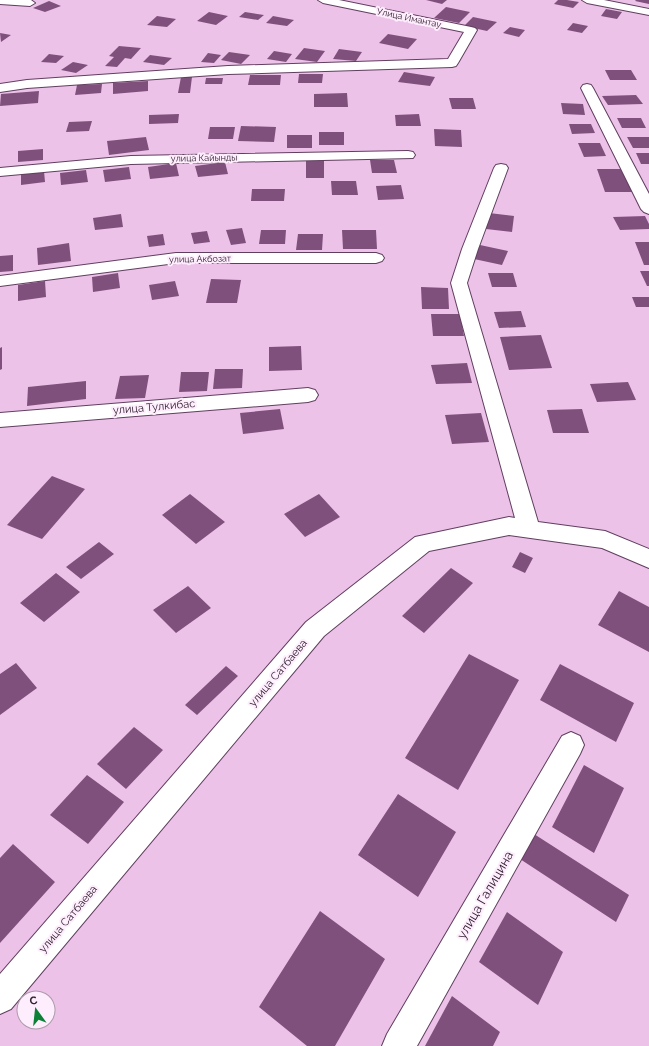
<svg xmlns="http://www.w3.org/2000/svg" width="649" height="1046" font-family="Raleway,sans-serif">
<style>
.building{fill:#80507d}
.lines{fill:none;stroke-linecap:round;stroke-linejoin:round}
.street-casing{stroke:#613e5f;stroke-width:2}
.street{fill:#fff;fill-rule:evenodd}
.labels{text-anchor:middle;dominant-baseline:central;stroke-width:4;stroke-linejoin:round;paint-order:stroke}
.far-street-label{font-size:9px;fill:#312130;stroke:#feedfc}
.street-label{font-size:11px;fill:#312130;stroke:#feedfc}
.near-street-label{font-size:13px;fill:#312130;stroke:#feedfc}
</style>
<rect width="100%" height="100%" fill="#ecc2e9"/>
<!-- building -->
<path class="building" d="M426,0H447L442,4Z
M558,0H567L579,2L573,8L554,4Z
M636,0H649V4L635,1Z
M49,1L61,6L45,12L33,8Z
M446,7L470,12L459,23L434,18Z
M606,9L622,12L617,19L601,16Z
M209,12L228,16L216,25L197,21Z
M245,12L264,15L258,20L239,17Z
M157,16L176,19L167,27L147,25Z
M273,16L294,20L287,26L266,23Z
M473,17L497,22L487,31L464,26Z
M573,23L588,26L582,33L567,30Z
M510,27L525,30L519,37L503,33Z
M0,33L11,35L1,42Z
M388,34L417,39L408,49L379,43Z
M119,46L141,48L131,59L125,58L117,67L105,66L114,57L109,56Z
M304,48L325,51L317,62L295,59Z
M339,49L362,52L356,61L333,59Z
M274,51L292,54L286,62L267,59Z
M229,52L250,55L241,64L221,60Z
M208,53L221,55L214,63L201,62Z
M49,54L64,56L56,63L41,62Z
M150,55L172,58L164,65L143,62Z
M73,62L88,65L76,73L61,70Z
M605,70H631L637,80H610Z
M404,72L435,77L430,86L398,82Z
M299,74H323L322,83H298Z
M250,75H281L280,85H248Z
M181,77H192L190,93H178Z
M206,78H223L222,84H205Z
M148,81V91L113,94V83Z
M102,84L101,93L75,95L77,85Z
M39,91L38,103L0,106L1,94Z
M347,93L348,107H314V94Z
M636,95L643,104L608,105L602,96Z
M449,98H473L476,109H452Z
M561,103L583,104L585,115L563,114Z
M179,114L178,123L149,124V115Z
M419,114L421,126H396L395,115Z
M617,118H641L646,128H622Z
M92,121L89,131L66,132L69,122Z
M569,124H591L595,133L572,134Z
M241,126L276,127L274,142L238,141Z
M210,127H235L233,139H208Z
M434,129L461,130L462,147L435,146Z
M319,132H344V145H319Z
M287,135H312V148H287Z
M146,137L149,150L109,155L107,141Z
M627,137H649V148H633Z
M578,143H600L606,156L584,157Z
M43,149V160L18,162V151Z
M636,153H649V164H641Z
M306,160H324V178H306Z
M370,160H394L397,173H372Z
M225,162L228,174L198,177L195,166Z
M176,163L179,176L150,179L148,167Z
M129,167L131,179L105,182L103,170Z
M597,169H626L635,192H605Z
M86,170L88,182L61,185L60,173Z
M44,171L45,182L21,185V174Z
M331,181H356L358,195H332Z
M401,185L404,199L378,200L376,186Z
M252,189H285L284,201H251Z
M489,213L514,216L512,232L486,229Z
M121,214L123,227L95,230L93,218Z
M645,216L649,224V229L620,230L613,217Z
M242,228L246,243L231,245L226,230Z
M261,230H286L285,244H259Z
M342,230H376L377,249H343Z
M207,231L210,242L194,244L191,233Z
M163,234L165,245L149,247L147,236Z
M298,234H323L322,250H296Z
M635,242H649V265H644Z
M69,243L71,261L38,265L37,248Z
M480,245L508,251L502,265L474,259Z
M13,255V271L0,272V256Z
M640,271H649V286H647Z
M118,273L120,288L93,292L92,277Z
M488,273H513L517,287H492Z
M211,279L241,280L237,303H206Z
M45,281L46,297L18,301V285Z
M175,281L179,296L152,300L149,285Z
M421,287L448,288L449,309H422Z
M632,297H649V307H636Z
M521,311L526,327L499,328L494,312Z
M431,314H460L464,336H433Z
M541,335L552,368L509,370L500,337Z
M301,346L302,370L269,371V347Z
M2,347V369L0,370V348Z
M467,363L472,383L436,384L431,365Z
M215,369H243L242,388L213,389Z
M181,372H209L207,391L179,392Z
M149,375L145,398L115,399L120,376Z
M86,381V399L27,406L28,387Z
M628,382L636,400L597,402L590,384Z
M280,409L284,429L243,434L240,413Z
M582,409L589,433H553L547,410Z
M481,413L489,442L452,444L445,415Z
M52,476L85,489L42,539L7,525Z
M190,494L225,522L196,544L162,515Z
M319,494L340,517L305,537L284,514Z
M99,542L114,554L81,579L66,567Z
M520,552L533,558L525,573L512,567Z
M451,568L473,583L424,633L402,616Z
M56,573L80,592L44,622L20,603Z
M188,586L211,608L176,633L153,610Z
M619,591L649,607V652L598,625Z
M469,654L519,680L458,790L405,758Z
M16,663L37,688L0,715V674Z
M560,664L634,703L616,742L540,700Z
M226,666L238,676L197,715L185,705Z
M134,727L163,750L126,789L97,764Z
M584,765L624,788L594,853L552,827Z
M87,775L124,802L88,844L50,815Z
M398,794L456,832L418,897L358,855Z
M534,834L629,895L616,922L520,859Z
M13,844L55,882L0,943V858Z
M320,911L385,959L335,1046H307L259,1007Z
M507,912L563,952L538,1005L479,962Z
M452,996L500,1032L493,1046H425Z"/>
<g class="lines">
<!-- street casing -->
<g class="street-casing">
<path id="street" d="M0,0H31L35,3L30,6L0,4Z
M318,0H339L471,27L475,28L477,30L458,63L456,66L452,67L228,74L27,88L0,92V84L27,80L228,66L448,59L464,32L323,3Z
M582,0H604L649,9V15L587,3Z
M587,84L591,85L593,88L649,194V214L644,212L641,209L581,88L583,85Z
M408,151L413,152L415,155L413,158L131,164L0,176V168L131,156Z
M501,164L506,165L508,168L478,249L467,283L538,522L605,531L649,549V568L602,548L509,535L429,551L324,636L11,1009L0,1014V974L306,622L415,537L509,517L515,518L451,283L462,249L494,168L496,165Z
M176,253H376L382,255L384,258L382,261L376,263H176L0,286V276Z
M308,388L315,390L318,395L315,400L308,402L0,427V413Z
M571,732L580,736L584,745L580,754L417,1046H382L387,1034L562,736Z"/>
</g>
<!-- street -->
<use href="#street" class="street"/>
</g>
<g class="labels">
<!-- far-street labels -->
<g class="far-street-label">
<text transform="translate(409 18) rotate(12)">Улица Имантау</text>
<text transform="translate(204 158) rotate(-1)">улица Кайынды</text>
<text transform="translate(200 259) rotate(-1)">улица Акбозат</text>
</g>
<!-- street labels -->
<g class="street-label">
<text transform="translate(154 407) rotate(-5)">улица Тулкибас</text>
<text transform="translate(278 673) rotate(-50)">улица Сатбаева</text>
<text transform="translate(68 919) rotate(-50)">улица Сатбаева</text>
</g>
<!-- near-street labels -->
<g class="near-street-label">
<text transform="translate(485 895) rotate(-60)">улица Галицина</text>
</g>
</g>
<!-- north arrow -->
<g transform="translate(36 1010) rotate(345)"><circle r="19" fill="#feedfc" stroke="#ac9baa"/>
<path d="M0-3L7 15L0 10L-7 15Z" fill="#0d8037"/>
<text y="-6" font-size="11" font-weight="bold" text-anchor="middle" fill="#312130">С</text>
</g>
</svg>
